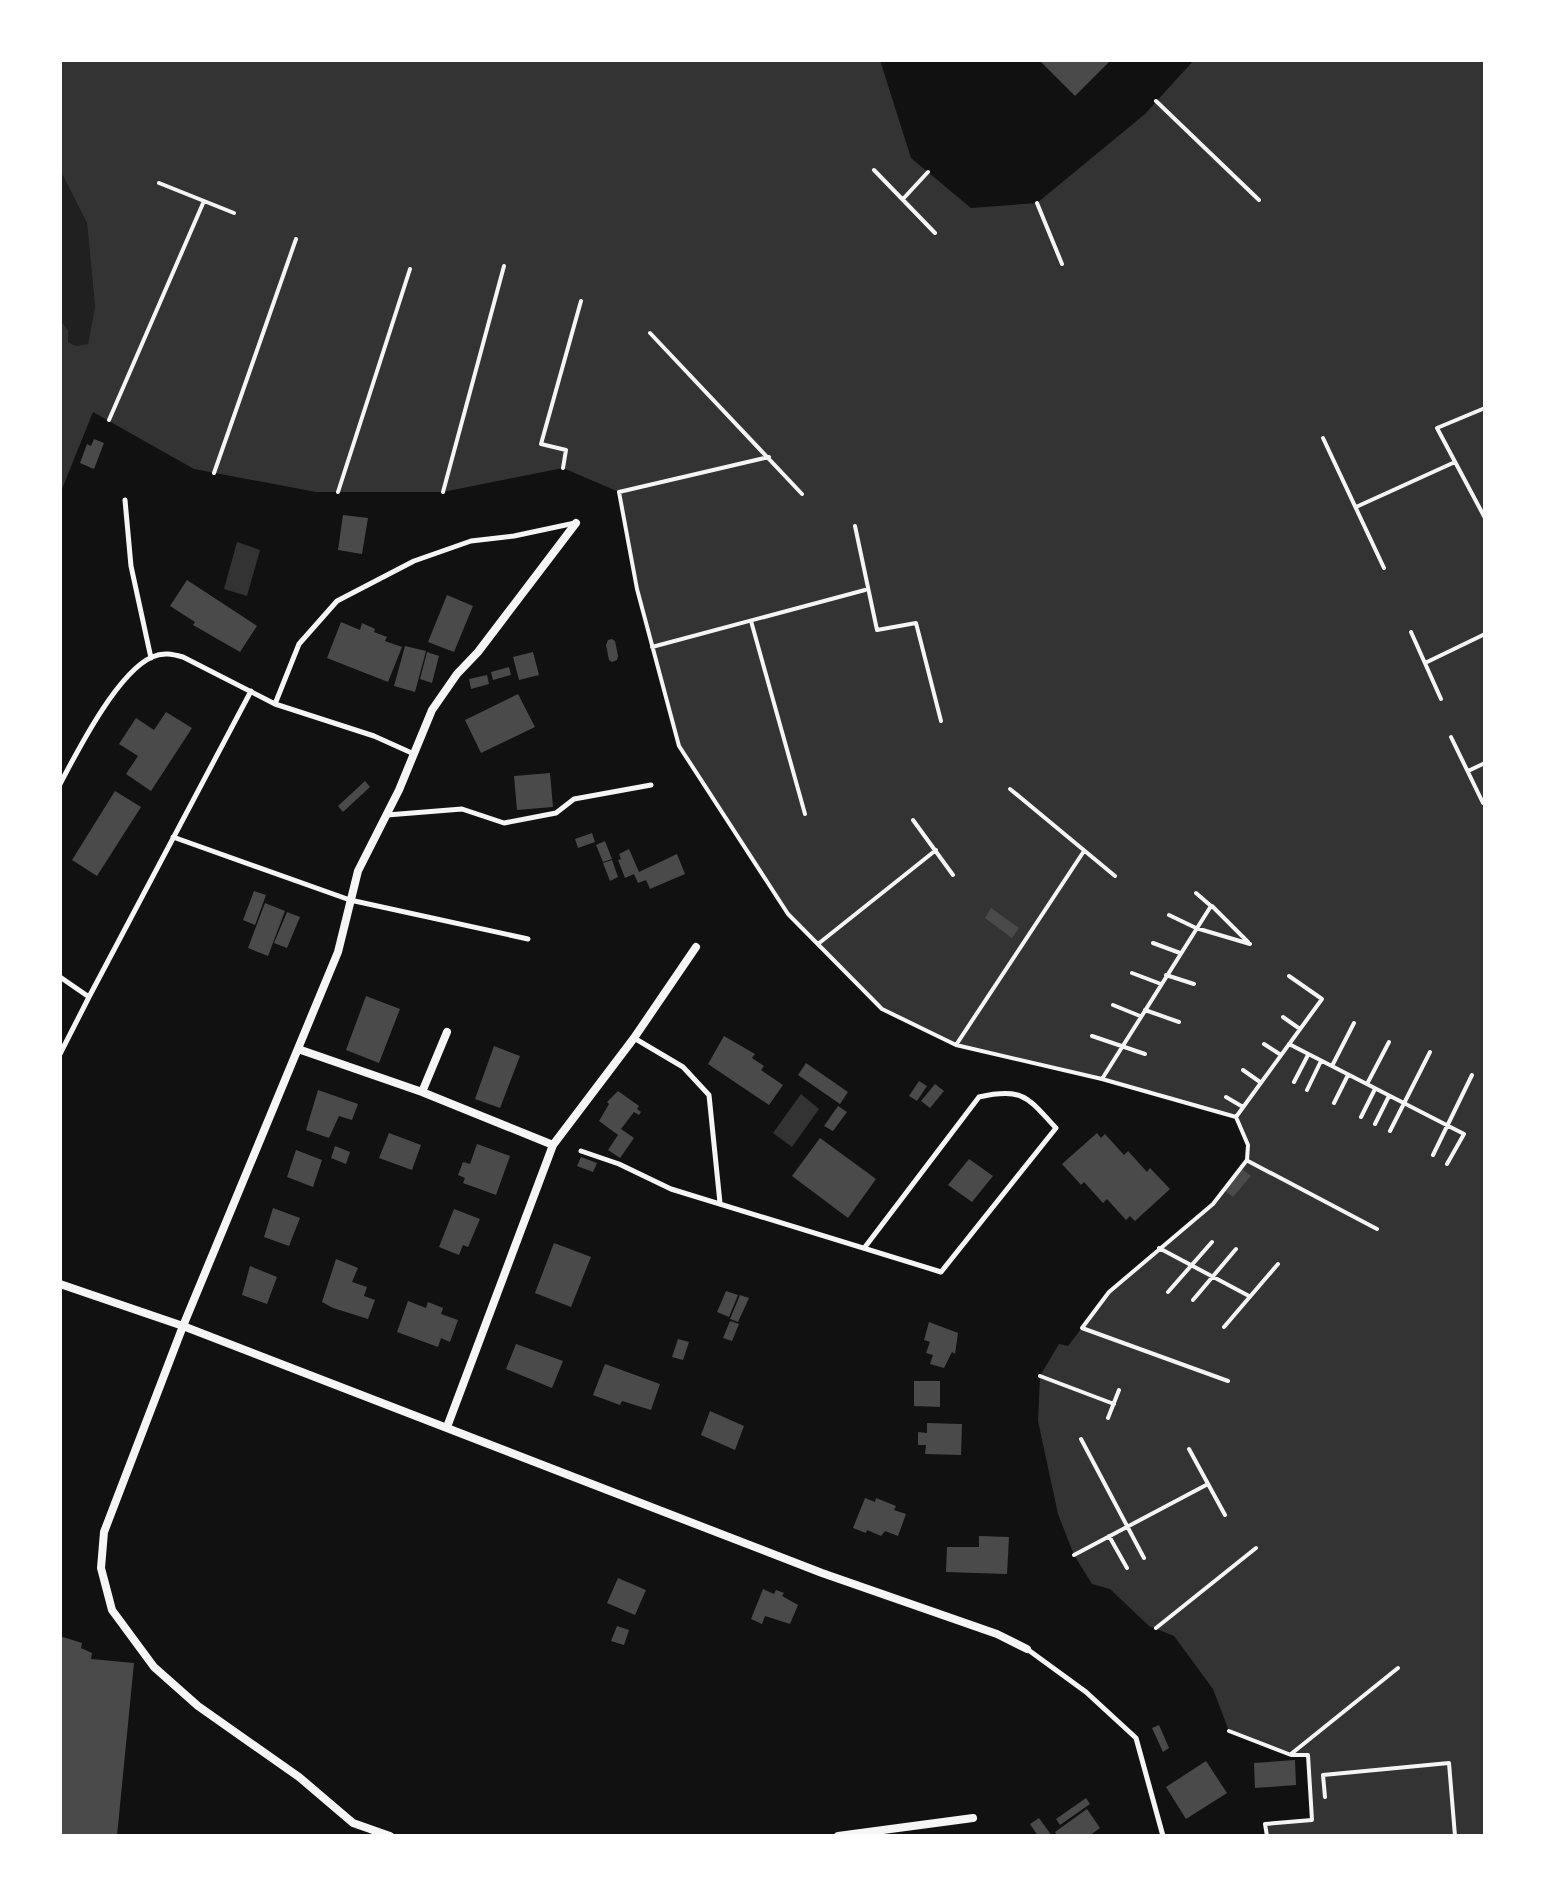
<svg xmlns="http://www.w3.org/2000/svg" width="1545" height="1896" font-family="'Public Sans',sans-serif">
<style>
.green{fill:#202020}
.water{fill:#333}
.building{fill:#4a4a4a}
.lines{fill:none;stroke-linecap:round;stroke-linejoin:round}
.path{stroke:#f5f5f5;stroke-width:4}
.service{stroke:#f5f5f5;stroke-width:5}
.minor{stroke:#f5f5f5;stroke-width:8}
</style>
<rect width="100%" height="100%" fill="#111"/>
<!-- green -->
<path class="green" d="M60,170L87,223L95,306L88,344L76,346L67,342L68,330L60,320Z"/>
<!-- water -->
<path class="water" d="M60,60H880L911,158L971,208L1037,203L1145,114L1194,60H1485V1836H1267L1265,1824L1312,1819L1307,1755H1291L1229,1731L1213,1689L1174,1636L1149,1626L1110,1589L1092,1584L1074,1555L1058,1514L1038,1421L1040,1376L1059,1344L1068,1346L1109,1292L1213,1204L1247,1161L1248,1145L1236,1118L1109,1080L956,1045L882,1009L788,914L679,746L637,589L619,492L563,468L443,492H316L194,469L93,412L60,494V320L68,330V342L76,346L88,344L95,306L87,223L60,170Z
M237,542L260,550L247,596L224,589Z
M801,1094L819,1109L792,1147L773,1133Z"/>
<!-- building -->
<path class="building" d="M1039,60H1111L1075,96Z
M94,439L104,443L94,469L80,463L87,444L91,446Z
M343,515L368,518L362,554L338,550Z
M187,580L257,626L240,652L193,625L195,622L170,606Z
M447,595L473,606L454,652L428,642Z
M341,622L360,630L362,623L375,629L374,632L387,637L385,641L402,647L388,682L327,658Z
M612,639L615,641L618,656L617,660L612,662L609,660L606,645L608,640Z
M405,646L426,651L415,692L394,686Z
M427,652L439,656L432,683L420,679Z
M533,652L539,675L519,680L513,657Z
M509,667L511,675L493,680L491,672Z
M487,675L489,684L471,689L469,679Z
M518,694L535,727L481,753L465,720Z
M166,712L192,728L151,791L126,774L138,756L119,744L136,718L154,730Z
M550,773L553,807L517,810L514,776Z
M365,781L370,787L343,812L338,806Z
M115,791L141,807L97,876L72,860Z
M592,833L595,842L578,848L575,839Z
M605,841L612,859L603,862L596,845Z
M629,849L639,872L677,854L685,874L650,889L646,880L638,883L634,874L625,878L618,860L621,859L619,854Z
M612,860L618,877L610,881L603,863Z
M254,891L266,895L255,925L243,920Z
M265,903L285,911L268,956L248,948Z
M991,908L1019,928L1012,938L985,918Z
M287,912L300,917L287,948L274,943Z
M366,996L400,1009L379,1063L346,1050Z
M724,1036L755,1054L752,1058L764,1066L761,1070L783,1085L769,1105L708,1064Z
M494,1046L520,1056L500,1108L475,1099Z
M806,1063L848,1092L840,1104L798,1075Z
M919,1081L927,1086L917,1101L909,1096Z
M935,1084L944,1091L930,1108L921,1101Z
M318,1090L358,1104L352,1120L339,1116L329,1138L306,1130Z
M618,1091L639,1106L637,1109L641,1112L639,1115L634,1112L621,1129L634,1138L620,1158L608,1150L618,1135L599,1121L609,1104L607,1102Z
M838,1106L847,1112L833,1131L824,1126Z
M389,1133L421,1145L412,1170L379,1158Z
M1097,1133L1101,1138L1105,1134L1124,1155L1128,1151L1147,1172L1150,1168L1170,1189L1135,1221L1130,1216L1126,1220L1107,1199L1103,1203L1084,1182L1081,1185L1062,1164Z
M820,1138L876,1179L848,1218L792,1176Z
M477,1144L510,1156L496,1195L463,1183L465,1178L458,1175L463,1162L470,1164Z
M335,1146L350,1152L346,1164L331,1158Z
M296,1150L322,1160L313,1187L287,1177Z
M581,1157L597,1163L593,1172L577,1166Z
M969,1159L993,1176L972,1202L948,1185Z
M1242,1169L1251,1176L1233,1197L1224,1190Z
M273,1208L300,1218L289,1246L264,1237Z
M454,1209L480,1219L468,1247L463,1245L459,1255L439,1247Z
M554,1243L591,1257L571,1307L535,1293Z
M336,1259L358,1268L352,1282L367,1287L364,1296L375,1300L368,1319L333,1308L322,1302Z
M250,1266L277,1277L267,1304L242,1295Z
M726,1291L738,1295L729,1317L717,1312Z
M740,1295L749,1298L738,1322L730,1319Z
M408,1301L426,1308L428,1302L443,1308L441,1314L458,1320L450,1342L441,1338L438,1347L397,1332Z
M730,1321L739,1324L732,1341L723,1338Z
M929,1322L958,1333L955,1354L952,1352L944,1368L930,1364L933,1355L926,1353L930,1342L924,1340Z
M678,1339L689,1342L683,1360L672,1357Z
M516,1344L563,1361L552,1388L506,1369Z
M605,1364L660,1384L651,1410L622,1401L620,1405L593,1395Z
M914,1381H940V1407L914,1406Z
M710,1411L744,1426L735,1450L701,1435Z
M927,1423L962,1424L961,1455L925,1454L926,1445H918V1432L927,1433Z
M865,1498L875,1502L876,1498L896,1506L894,1510L906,1514L898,1536L885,1531L881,1536L867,1530L866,1533L853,1528Z
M979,1536L1009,1537L1007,1574L946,1572L947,1547H979Z
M618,1578L646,1590L635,1615L607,1603Z
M763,1589L774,1594L776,1590L784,1593L782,1596L798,1605L790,1624L765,1616L762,1624L751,1619Z
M617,1626L629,1630L624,1645L611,1641Z
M63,1637L82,1643L81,1648L92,1653L91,1659L134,1663L117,1836H60V1640Z
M1159,1725L1169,1748L1163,1752L1152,1728Z
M1295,1760L1296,1785L1255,1788L1254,1763Z
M1206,1761L1227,1793L1186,1819L1166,1787Z
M1086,1798L1090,1804L1060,1825L1056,1819Z
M1087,1809L1100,1828L1089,1836H1057L1055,1832Z
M1039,1818L1052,1836H1038L1030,1824Z"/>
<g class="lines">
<!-- path -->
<path class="path" d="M1156,101L1259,200
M874,170L935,233
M903,199L928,172
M204,201L234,213
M1037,203L1062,264
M650,333L802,494
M1485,408L1437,428L1485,518
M109,420L204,201L159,183
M1323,438L1384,568
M769,457L619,492L637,589L679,746L788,914L882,1009L956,1045L1102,1079L1236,1117L1248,1145L1247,1160L1213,1204L1109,1292L1082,1328L1228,1381
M563,468L566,450L541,444L581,301
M214,473L296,239
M338,492L410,269
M443,492L504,266
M1356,507L1455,462
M855,526L877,630L916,623L941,721
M751,621L805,814
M1411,632L1441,699
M652,647L865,590
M1425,663L1485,634
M1451,737L1483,803
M1468,771L1485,763
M1010,789L1115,876
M913,820L953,875
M1212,906L1248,942
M1169,915L1196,928L1250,944
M1153,943L1180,953
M818,944L936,850
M1132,973L1161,984
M1166,975L1194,984
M1113,1005L1140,1016
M1145,1010L1179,1022
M1283,1017L1300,1029
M1092,1036L1145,1054
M1264,1044L1281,1055
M1289,1044L1464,1134L1447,1164
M956,1045L1084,851
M1332,1066L1354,1023
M1243,1070L1260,1082
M1102,1079L1211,906L1196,893
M1294,1082L1308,1055
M1367,1084L1389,1042
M1307,1090L1321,1061
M1226,1097L1243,1107
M1334,1103L1348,1075
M1236,1117L1322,999L1289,976
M1361,1117L1375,1089
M1375,1124L1389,1096
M1390,1131L1430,1052
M1433,1155L1472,1075
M1248,1161L1377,1229
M1159,1248L1249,1296
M1168,1292L1212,1242
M1193,1300L1236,1249
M1224,1327L1278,1264
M1040,1376L1114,1404
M1108,1418L1119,1390
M1081,1439L1144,1558
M1189,1449L1225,1515
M1109,1536L1127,1568
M1074,1555L1208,1484
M1156,1628L1256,1548
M1229,1731L1291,1755H1308L1312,1820L1265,1824L1267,1836
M1291,1754L1398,1668
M1325,1797L1323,1775L1449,1763L1455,1836"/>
<!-- service -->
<path class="service" d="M125,500L131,566L151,658
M275,704L299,644L337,601L414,561L471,541L514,536L575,523
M60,784C78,750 117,673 152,657C163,652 172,654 183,657L275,704L374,736L414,754
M387,815L462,809L504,823L556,813L574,799L651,785
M173,837L350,900L528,939
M60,977L89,997L251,691
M634,1038L683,1067L709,1095L720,1203
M60,1054L89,997
M581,1151L619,1164L671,1189L941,1272L1056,1128C1028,1098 1024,1087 979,1097L865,1247
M1027,1649L1086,1692L1136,1738L1163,1836"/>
<!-- minor -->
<path class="minor" d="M298,1049L422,1092L553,1145
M422,1092L447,1032
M60,1284L183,1326L822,1573L997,1634L1027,1649
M447,1427L553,1145L634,1038L696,947
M390,1836L353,1823L299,1777L198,1706L154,1667L112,1610L101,1568L104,1532L183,1326L338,952L358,871L399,790L432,710L457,674L478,652L576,523
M838,1836L973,1818"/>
</g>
<!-- border -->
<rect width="1545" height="1896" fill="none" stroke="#ffffff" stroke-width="124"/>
</svg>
